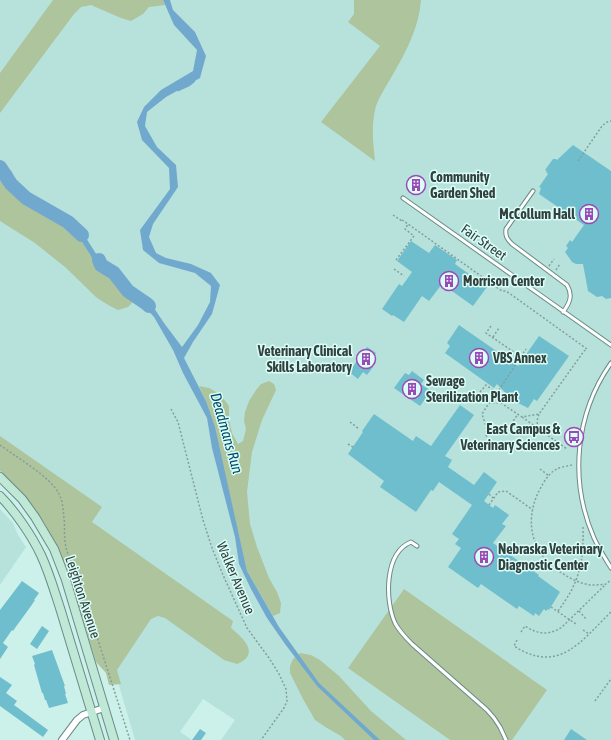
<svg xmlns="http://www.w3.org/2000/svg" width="611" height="740" font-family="'Asap Condensed',sans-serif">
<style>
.built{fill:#b7e2dc}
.green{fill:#adc49d}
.water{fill:#71a9ce}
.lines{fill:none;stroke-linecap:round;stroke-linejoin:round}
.stream{stroke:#71a9ce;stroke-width:2.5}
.river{stroke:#71a9ce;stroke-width:14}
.building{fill:#6fbecd}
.service-casing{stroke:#6a8b86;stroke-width:5}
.minor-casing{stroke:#6a8b86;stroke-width:8}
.secondary-casing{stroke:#6a8b86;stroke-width:10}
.path{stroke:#849e9a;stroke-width:1.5;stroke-dasharray:2 2;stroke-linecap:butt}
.service{stroke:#fff;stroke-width:3}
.minor{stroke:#fff;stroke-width:6}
.secondary{stroke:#c0e8d7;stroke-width:8}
.labels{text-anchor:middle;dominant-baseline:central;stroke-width:3;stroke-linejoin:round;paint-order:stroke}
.poi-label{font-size:14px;font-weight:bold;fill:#32403e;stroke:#dafdf7;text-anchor:start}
.street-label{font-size:14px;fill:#32403e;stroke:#dafdf7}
.water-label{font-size:15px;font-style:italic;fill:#004b6e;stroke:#dafdf7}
</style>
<rect width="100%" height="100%" fill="#ccf0ea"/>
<!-- built -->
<path class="built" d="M0,0H611V740H221L235,720L203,699L180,732L191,739L190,740H135L92,593L0,440Z
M0,509L13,523L18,535L26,547L0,585Z"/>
<!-- green -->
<path class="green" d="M53,0H163L165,5L149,7L143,14L131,21L121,18L91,5L81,7L74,14L0,113V73Z
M354,0H421C419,28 406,52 392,76C387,85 379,97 376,106C371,124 373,143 375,161L321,122L380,46L348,22L354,14Z
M0,168L5,170L13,191L75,231L96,264L135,296L132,303L128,307L118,310L110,306L97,298L65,267L35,243L0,221Z
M269,381L274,384L276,390L262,420L252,452L247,492L250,524L257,547L269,578L277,592L281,603L280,613L273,616L247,571L222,461L206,401L199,386L209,388L221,395L229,406V420L232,433L238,444L243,441L246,429L244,421L245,412L249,401L256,390L261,384Z
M0,436L102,507L92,522L233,621L231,628C243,638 261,654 237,664L224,660L165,618L158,616L151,619L117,670L121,684L109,685L106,673L96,662L67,569L59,551L45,524L27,499L0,471Z
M404,589L547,690L512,740H450L348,668Z
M300,653L311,655L320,660L339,676L371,711L406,740H345L341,736L327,728L315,720L303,699L290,673V666L293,659Z"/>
<!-- water -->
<path class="water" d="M163,0H170L173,10L195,32L206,56L200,78L166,97L147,112L145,126L157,147L176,165L178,187L153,224L149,237L156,253L166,258L191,264L211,273L220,285L212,314L193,342L184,358L206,401L215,427L247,571L279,627L319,683L380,740H374L317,686L285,644L267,618L251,589L239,564L235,537L212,448L207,418L183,373L173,350L154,317L134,295L109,276L96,264L75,231L13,191L5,170L0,168V160L12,172L16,186L51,212L81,230L100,260L132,290L152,305L164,323L182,347L198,325L210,302L211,286L195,273L159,263L143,250L140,230L170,189L169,168L142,140L137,122L144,107L161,90L193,71L197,50L174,25Z"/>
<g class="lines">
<!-- stream -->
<path class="stream" d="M178,90L189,85L194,81"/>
<!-- river -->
<path class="river" d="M0,167L11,184L26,198L68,222L82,235
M99,260L101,265L114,273L128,291L147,304L149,306"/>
</g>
<!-- building -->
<path class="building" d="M573,145L611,171V298L606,299L602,296L597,297L588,291L583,264H576L572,262L570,259L565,252L568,248L566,246L570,240L572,242L584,225L539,194L541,188L539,187L548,174L546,172L547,171L545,170L553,159H556L557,160Z
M417,176L423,181L415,193L408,189Z
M411,241L429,253L435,245L457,260L455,264L487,287L473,306L442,284L429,301L422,296L404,322L393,315L392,316L382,309L399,284L402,286L412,272L397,261Z
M459,325L518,366L539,336L569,356L537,401L534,399L528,408L512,400L497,384L494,388L445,353L450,346L447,343Z
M367,347L376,353L369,364L373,367L367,375L363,372L358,379L349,372Z
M412,371L424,380L421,384L431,391L420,406L394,388L405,373L409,375Z
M460,405L474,415L445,456L452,460L448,467L474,485L484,472L497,482L484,501L493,508L495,505L509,515L502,524L506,526L493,543L539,575L538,576L560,592L549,610L548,609L546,611L544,609L539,616L535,613L534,616L519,606L517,609L481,584L478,588L448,567L461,548L455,544L459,539L452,534L472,505L439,482L433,491L431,490L416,512L380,487L384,481L348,454L363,432L362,431L374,414L413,441L416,436L431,446Z
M22,581L39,593L34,600H35L31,606L15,628L13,631L12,630L3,643L8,647L0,659V610Z
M42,626L49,631L37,649L30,644Z
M52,650L65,686H64L66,694H65L68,703L49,708L46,700H45L43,693H42L34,665L35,664L32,656Z
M0,677L12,685L6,693L17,701L14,705L48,730L43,737L0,706Z
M200,729L206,733L201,740H192Z
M571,729L587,740H564Z"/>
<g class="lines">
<!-- service casing -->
<g class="service-casing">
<path id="service" d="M533,191L506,229C505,236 507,239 512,244L567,285C573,295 570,303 563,312
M403,198L611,345
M611,363C575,414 569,481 594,538C599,549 605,558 611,568
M417,546L411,542C384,553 385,601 395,623C399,631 406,638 412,644L487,710L494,718L500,727L506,740"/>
</g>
<!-- minor casing -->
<g class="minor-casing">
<path id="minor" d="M62,740L77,720L83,715L104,708"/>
</g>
<!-- secondary casing -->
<g class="secondary-casing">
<path id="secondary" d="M0,477L22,499L35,517L54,549L66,580L114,740
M0,496C15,511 32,536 41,555C49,572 54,590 60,608L100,740"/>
</g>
<!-- path -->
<path class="path" d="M578,161L602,126L607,122L611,121
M393,215L402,221
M402,220L408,224
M396,260L414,236L405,229L408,224L502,291H505L509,293L587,349L584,351L539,414L522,417L501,403L497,393L526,349
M549,266L554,259
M394,269L404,276
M556,270L560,264
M491,326L486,333L521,357
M493,337L499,328
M480,392L486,385L497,393L490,403
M171,409L178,422L203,520L212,548L223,575L247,628L269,658L279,674L286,689L287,701L284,708L261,740
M522,417L567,449
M350,422L359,429
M511,424L518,414
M538,428L537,421L539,414
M489,440L486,435V426L482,414L489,403H501
M348,444L353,447
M0,445C16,457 51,477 59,494C63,501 63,510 64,518C65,525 64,532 65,539C65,549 69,557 74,565L130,740
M572,465C567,466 561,467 557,469C548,473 542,485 538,493C523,526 534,557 565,575C573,580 582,584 591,585C596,585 601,585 606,584L611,580
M540,469L549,476
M489,494L493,498
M489,505L498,492L506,491L533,510
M551,607L576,624
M558,611C579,583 584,563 583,527
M579,611L587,620
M583,630L589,634
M521,632L525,626C537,634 549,636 562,627L606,584
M517,640L514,646C559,675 581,641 611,612
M595,701L611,679"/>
<!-- service -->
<use href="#service" class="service"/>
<!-- minor -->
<use href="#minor" class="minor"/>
<!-- secondary -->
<use href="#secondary" class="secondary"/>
</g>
<!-- icons -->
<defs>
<g id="building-ring" transform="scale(1)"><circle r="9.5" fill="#dafdf7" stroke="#9c48b6" stroke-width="1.5"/><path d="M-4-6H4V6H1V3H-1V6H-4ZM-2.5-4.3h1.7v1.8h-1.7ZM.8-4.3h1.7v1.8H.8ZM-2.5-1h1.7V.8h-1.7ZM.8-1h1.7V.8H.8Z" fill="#9c48b6"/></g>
<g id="bus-ring" transform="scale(1)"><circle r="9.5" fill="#dafdf7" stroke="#9c48b6" stroke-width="1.5"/><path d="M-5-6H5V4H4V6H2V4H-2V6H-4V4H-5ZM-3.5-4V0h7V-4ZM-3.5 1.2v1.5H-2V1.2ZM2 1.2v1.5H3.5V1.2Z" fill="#9c48b6"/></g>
</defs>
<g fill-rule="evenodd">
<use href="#building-ring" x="416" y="185"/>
<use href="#building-ring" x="589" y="214"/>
<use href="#building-ring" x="449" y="281"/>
<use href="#building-ring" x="479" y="358"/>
<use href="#building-ring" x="366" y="359"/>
<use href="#building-ring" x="412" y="389"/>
<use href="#bus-ring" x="574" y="437"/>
<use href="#building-ring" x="484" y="557"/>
</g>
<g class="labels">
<!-- poi labels -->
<g class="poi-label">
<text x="430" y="177">Community<tspan x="430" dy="16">Garden Shed</tspan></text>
<text x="575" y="214" text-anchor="end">McCollum Hall</text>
<text x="463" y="281">Morrison Center</text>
<text x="352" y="351" text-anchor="end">Veterinary Clinical<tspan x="352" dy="16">Skills Laboratory</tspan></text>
<text x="493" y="358">VBS Annex</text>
<text x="426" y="381">Sewage<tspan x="426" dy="16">Sterilization Plant</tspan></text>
<text x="560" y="429" text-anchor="end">East Campus &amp;<tspan x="560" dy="16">Veterinary Sciences</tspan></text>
<text x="498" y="549">Nebraska Veterinary<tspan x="498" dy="16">Diagnostic Center</tspan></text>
</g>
<!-- street labels -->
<g class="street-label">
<text transform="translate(484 242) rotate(35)">Fair Street</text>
<text transform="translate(236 578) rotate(67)">Walker Avenue</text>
<text transform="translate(83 597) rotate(72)">Leighton Avenue</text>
</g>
<!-- water labels -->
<g class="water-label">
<text transform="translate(227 433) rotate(74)">Deadmans Run</text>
</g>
</g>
</svg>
